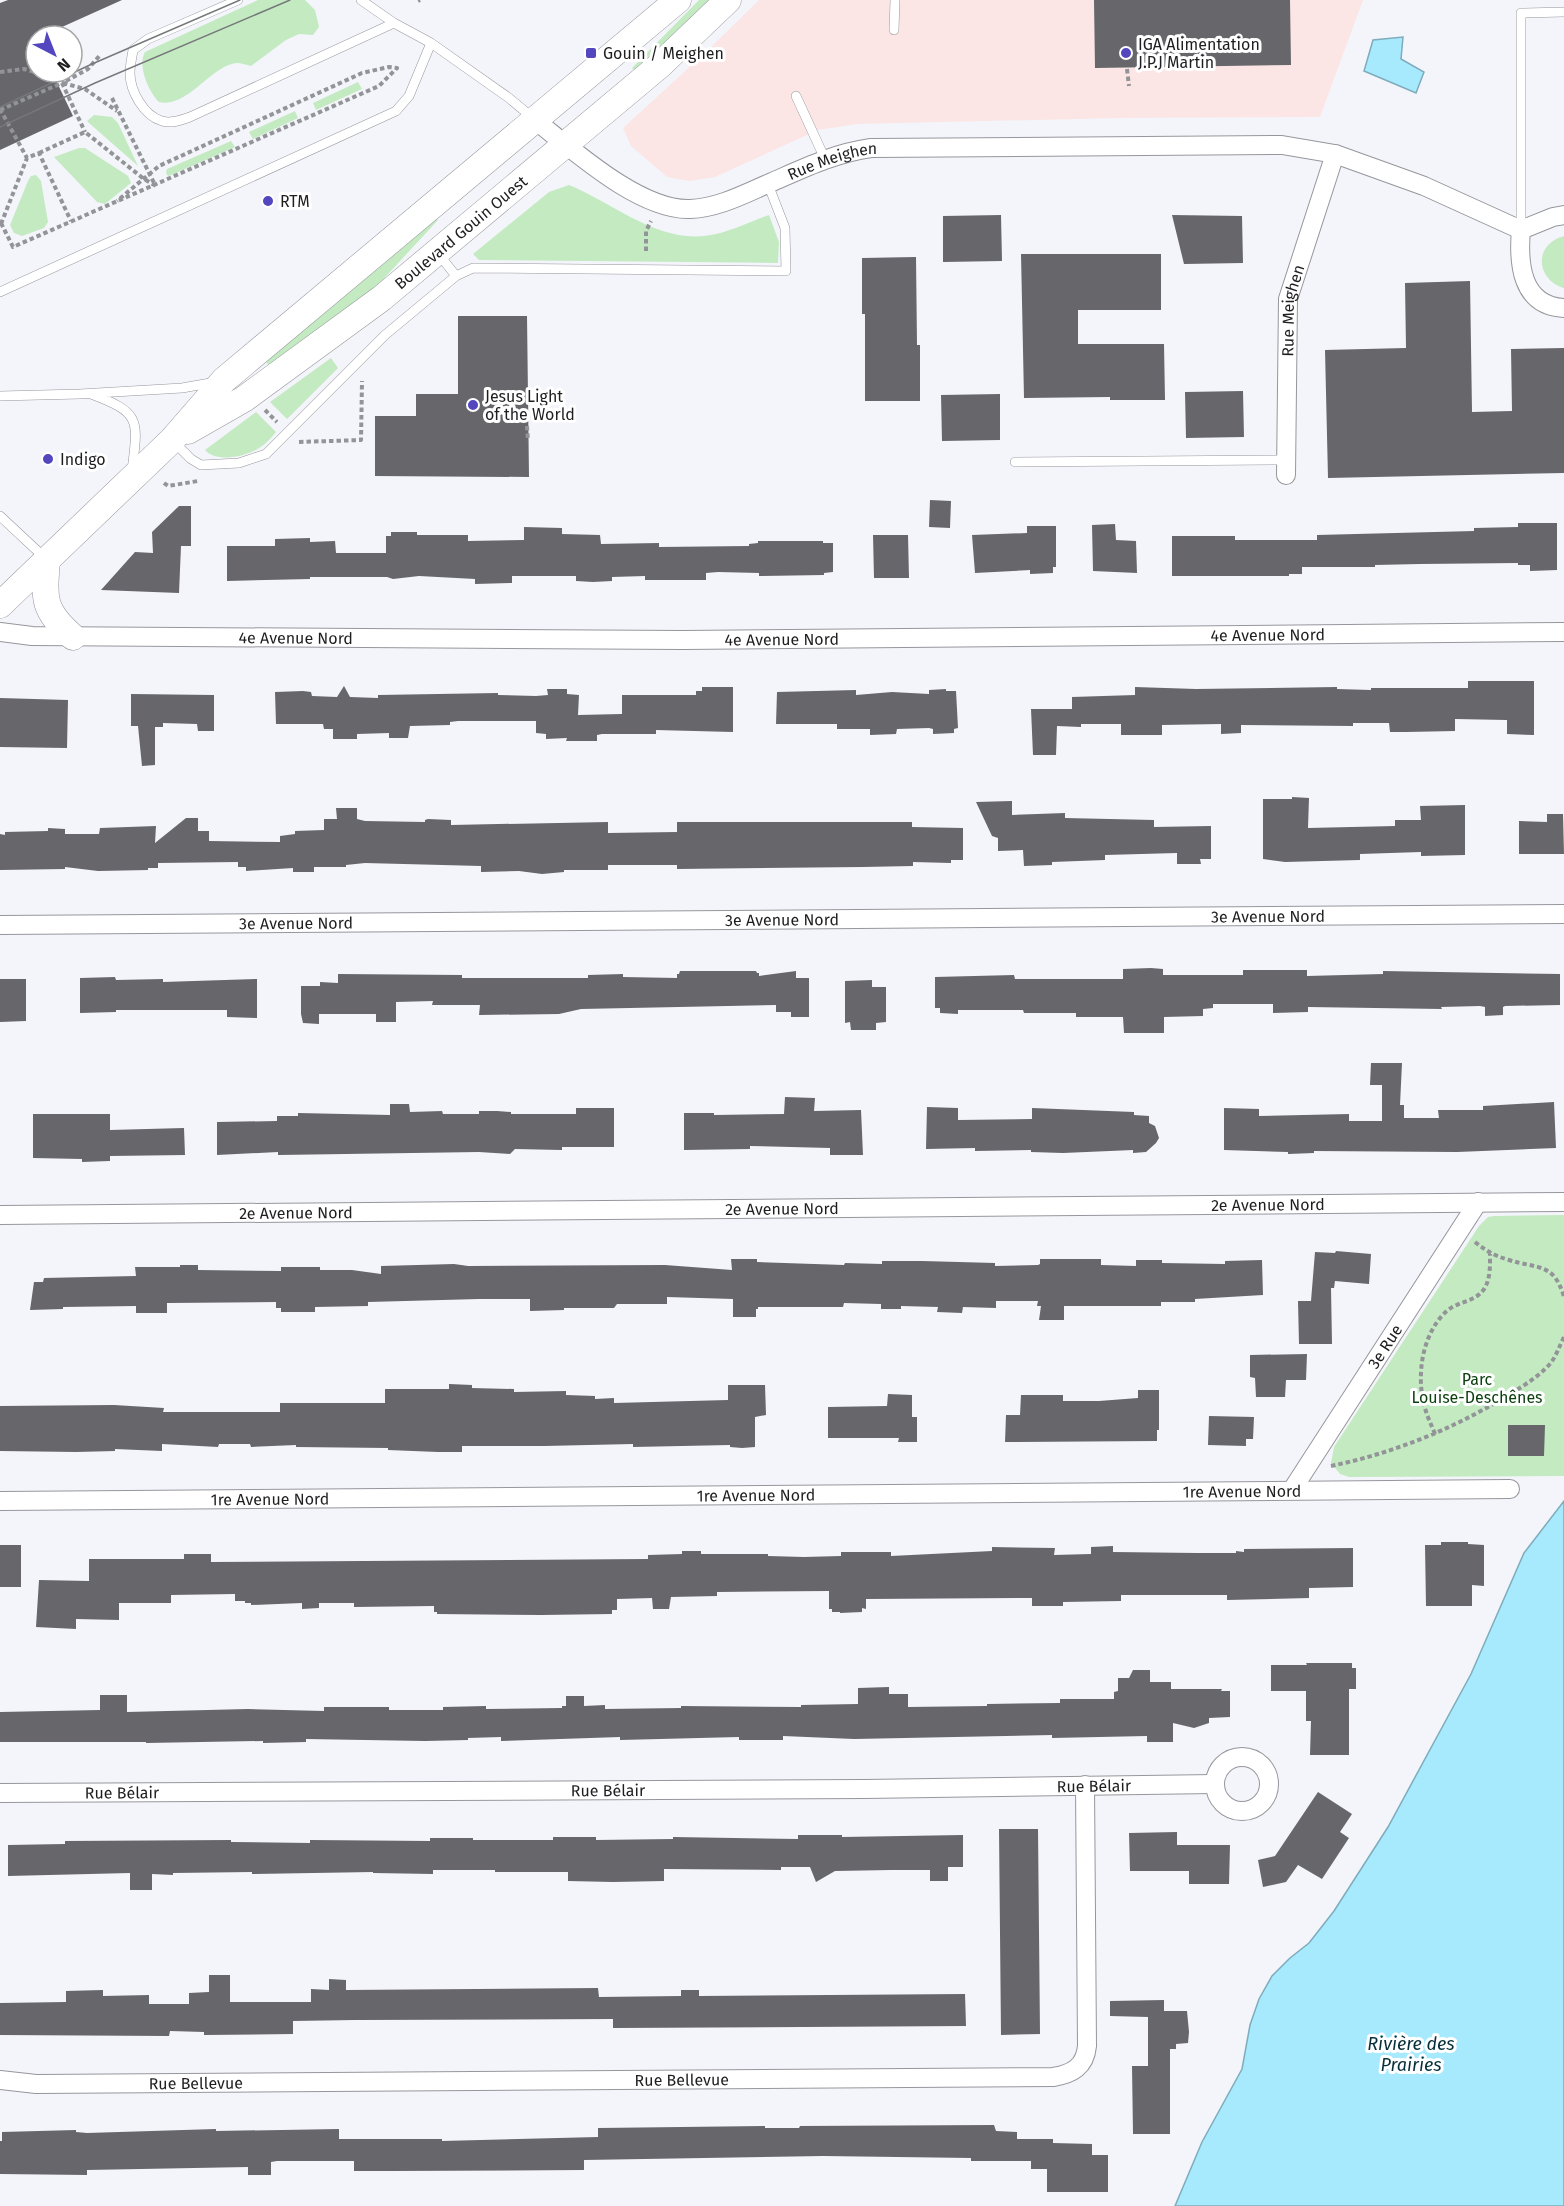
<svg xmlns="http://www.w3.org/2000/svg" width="1564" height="2206" font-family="'Fira Sans',sans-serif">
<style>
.commercial{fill:#fbe6e5}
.green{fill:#c3eac1}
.water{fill:#a7e9fd;stroke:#7eacbb;stroke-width:1.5}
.building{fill:#66666b}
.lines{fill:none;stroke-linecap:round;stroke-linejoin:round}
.lane-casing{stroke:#96979c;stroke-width:10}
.street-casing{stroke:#96979c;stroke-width:20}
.secondary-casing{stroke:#96979c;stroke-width:27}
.path{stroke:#939498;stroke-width:4;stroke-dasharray:4.5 3;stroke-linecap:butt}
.lane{stroke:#fff;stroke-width:9}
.street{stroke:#fff;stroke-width:18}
.secondary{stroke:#fff;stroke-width:26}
.tram{stroke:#77787b;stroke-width:1.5}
.poi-dot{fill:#5346be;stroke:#fff;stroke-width:2}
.labels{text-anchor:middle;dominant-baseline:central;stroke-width:6;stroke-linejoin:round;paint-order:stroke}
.poi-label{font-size:16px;fill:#1e1e20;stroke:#fff;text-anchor:start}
.street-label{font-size:16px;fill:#1e1e20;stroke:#fff}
.park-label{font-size:16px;fill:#0c400e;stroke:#fff}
.water-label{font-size:18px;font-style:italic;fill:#052f3a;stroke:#fff}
</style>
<rect width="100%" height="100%" fill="#f4f5fb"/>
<!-- commercial -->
<path class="commercial" d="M759,0H1363L1320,117L1122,118L857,124L818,130L715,177L689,181L667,177L631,146L623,128L707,51Z"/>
<!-- green -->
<path class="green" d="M258,0H305L315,10L319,27L313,35L299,34L286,40L251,66C247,65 241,63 237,63C211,65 187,109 159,102C149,92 137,66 145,52Z
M699,0H711L669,40L634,70L632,68Z
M358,82L362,89L316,110L313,103Z
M295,111L298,118L253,139L249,132Z
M94,115L112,117L118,123L138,166L89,123L87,121Z
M231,141L235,147L171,175L168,176L166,173L167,169Z
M79,148H85L128,176L131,183L105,204L97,202L54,157Z
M36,175L41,181L48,222L44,228L22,236L14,233L10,225L28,181L31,176Z
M569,185C616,204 661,247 716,234C734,230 752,221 769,215L779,242L778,263L479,260L473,254L549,192Z
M437,219L438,220L376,287L269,365L266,362Z
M1564,236V288H1563C1535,278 1534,244 1564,236Z
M331,358L338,368L287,419L270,402Z
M256,412L276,432C271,438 266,444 259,448C246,457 216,463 205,450Z
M1564,1215V1476L1349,1477L1340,1474L1331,1463L1334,1447L1479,1226L1488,1217L1494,1216Z"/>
<!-- water -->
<path class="water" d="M1403,37L1401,59L1424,72L1416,93L1364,71L1373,40Z
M1564,1501V2206H1175L1202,2142L1242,2069L1250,2025L1259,1999L1272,1976L1290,1958L1309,1943L1334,1911L1388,1827L1471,1674L1524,1553Z"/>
<!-- building -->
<path class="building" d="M8,0H122L42,36H36V72H52L73,116L0,150V3Z
M1094,0H1290L1291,65L1095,68Z
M1001,215L1002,261L943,262V216Z
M1172,215L1242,216L1243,263L1184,264Z
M1021,254H1161V310H1078V344H1164L1165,400H1110V397L1024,398Z
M916,257L917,345H920V401H865V314H862V258Z
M1470,281L1472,412L1512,411L1511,349L1564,348V473L1328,478L1325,350L1406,348L1405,283Z
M458,316H527L529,477L375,476V416H416V394H458Z
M1243,391L1244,437L1186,438L1185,392Z
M1000,394V440L942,441L941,395Z
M930,500L951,501L950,528L929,527Z
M179,506H191V546H181L179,593L101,590L135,552L153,553L152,532Z
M1518,523H1557V570L1530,571V565H1518V563L1420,564L1375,565V567H1302V574H1289V576H1172V536H1235V540H1317V535L1474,531V528L1518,527Z
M1115,524L1116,540L1136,541L1137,573L1093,571L1092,525Z
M1027,526H1056V567H1053V573L1030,574V570L975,573L972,535L1027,533Z
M524,527L562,528V534L600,535L601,544L659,543V547L749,546V544L758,543V541H823V543H833V572L824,573V575L759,576V573L718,572L706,573V580H645V576L612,577V581L593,582L576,581V576H512V583L475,584V579L419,576L393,579L387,577H310V579L227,581V546H275V539L310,538V542L335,541L336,553H386V536H391V532H417V535H468V541L524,540Z
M873,535H908L909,578H874Z
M1468,681H1534V735L1507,734V720L1455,719V731L1406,732H1390L1389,723H1353V726L1241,725V733L1221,734V724L1162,725V735H1121V724H1081V727L1057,726L1056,755H1033L1031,709H1072V697L1135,695V687L1196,689L1337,687V689L1371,690V688H1468Z
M344,686L350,697L378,698V695L498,693V695L536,696L548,695L547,689H567V694L579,695L578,715L622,714V695H696V691H702V687H733V732L656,730V734H602L597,735V741H566L567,738L546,739V734L536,733V721H458L450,722V725L410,726L408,738H389V733L357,734V739H333V729H324L323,724H276L275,692L303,691L311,692L312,696L337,697Z
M946,689V691H956L958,728L954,729V733L933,734V729L929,728L897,729L896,734L870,735V729H837V724H776L777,692L856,690V695L892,692L929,694V690Z
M131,694L214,695V731H198L197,724L163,723V727H155V765L142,766L138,726H131Z
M0,698L68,700L67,748L0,747Z
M1292,797L1309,798L1308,828L1395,826V820H1421L1420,806L1465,805V855L1421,856V852L1360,854V860L1285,862L1263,859V799H1292Z
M1012,801V815L1065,813V818L1154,820V827L1211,826V859H1200L1201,864H1177V853L1105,855V860L1052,862V865L1024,866L1023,850L998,851V838L992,836L976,802Z
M336,808H357V819L365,821L425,822V820L428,819L451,820V825L608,822V833L677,832V822H912V827L963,828V860H951V863L913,862V866L862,867L677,869V865H608V870H564V872L542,874L519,871L481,872V866L365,863L346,865V867H314V872H293V868L246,871V867H238V862L158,863V868H148V870L98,871L65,867V869L0,870V834L5,835V832L48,831V828L65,829V834H99L100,828L156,826L155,843L186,818H198V831H209V841L280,842V836L295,834V831L324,830V819H337Z
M1547,814H1563L1564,854H1519V821L1547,822Z
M1151,968L1163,969V975H1243V970H1307V976L1383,974V971L1560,974V1005L1505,1006L1503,1007V1015L1485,1016V1007L1480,1006L1441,1007L1442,1009L1308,1007V1012L1273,1013V1004H1213V1008L1203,1009V1016L1164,1017V1033H1124L1123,1017H1076V1013H1024L1023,1010H958V1014L940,1013V1008H935V977L1014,975L1015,979H1123V969Z
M680,971H756L757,973H759V976L796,971V978H809V1017H791V1012H776V1005L581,1009L559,1014L479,1015L480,1005H432L433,1001L396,1002V1022H376V1014H319V1024L303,1023L301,1014V986H320V982L338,983V974L462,975V978H588V975L623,974V977L677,978V974H679Z
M115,977L116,980L163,979V982L257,979V1018L227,1017V1010H116V1012L80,1013V978Z
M0,979H26V1021L0,1022Z
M872,980V987H886V1022L876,1023V1030H851L850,1022L845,1023V981Z
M1371,1063H1402L1400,1105H1404V1118H1439L1438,1110H1483V1106L1554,1102L1556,1148L1457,1152L1314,1151V1153L1288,1154V1152L1224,1150V1108L1259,1109V1116L1349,1114V1121H1382V1085H1370Z
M785,1097L815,1098L814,1111L861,1110L863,1155H830V1148L750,1146V1149L684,1150V1113H714V1115L784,1114Z
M390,1104H409L410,1112L442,1111L443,1114H479V1111H497L511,1112V1114H576V1108H614V1147H562V1150L515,1149L510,1154L479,1152L278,1155V1152L217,1155V1122L277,1121V1116H298V1113L390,1115Z
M927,1107L958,1108V1120L1032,1119V1108L1134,1112V1115L1149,1116V1123L1155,1126L1159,1138L1156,1143L1146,1152L1133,1153V1150L1063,1153L1031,1152V1150L975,1151V1148L926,1149Z
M33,1114H110V1130L184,1128L185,1155L110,1156V1161L82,1162V1159L33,1158Z
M1336,1251L1371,1254L1369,1284L1335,1281L1334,1288H1331L1332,1344H1299L1298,1301H1311L1315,1252L1335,1253Z
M731,1259H757V1262L844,1265L845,1263L882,1264V1261H922L995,1263V1266L1038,1265L1040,1264V1259H1101V1265L1136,1266V1260H1162V1263L1225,1264V1261L1262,1260L1263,1295L1195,1299V1302H1161V1306H1064V1320H1039L1041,1306H1037L1038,1301H996V1308L963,1307L962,1313L937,1312L938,1307L901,1306V1309H881V1304L844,1303L843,1307H758V1309H756V1317H733V1299L667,1297V1304H617L614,1308H564V1310L530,1311V1299H479L368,1302V1306L315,1307V1312H281V1308H276V1302L167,1303V1313H136V1306L63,1307V1309L30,1310L34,1282H43L44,1278L136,1276L135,1267H180V1265H198V1270L281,1271V1267H320V1270H352L381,1274V1266L454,1264L468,1266L665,1265L732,1270Z
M1307,1354L1306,1380H1286L1285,1397H1256L1255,1378L1250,1377V1355Z
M449,1384L472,1385V1388L514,1389V1392L566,1391V1395L595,1396V1399L614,1398V1403L728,1400V1385H765L766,1415L755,1417V1447L742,1448L730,1447V1445L633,1447V1444L544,1446H462V1452H438L388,1450V1448L296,1447V1445L251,1447L250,1444H219L218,1447L162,1444V1451L115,1449V1451L76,1452L0,1451V1406L114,1405L164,1408L163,1412H280V1403H385V1389H449Z
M1138,1390H1159V1430H1157V1441L1005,1442L1006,1415H1020L1021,1395H1063V1401H1099L1138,1398Z
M888,1394L912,1395V1417H917V1442H898L899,1438H828V1407L887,1406Z
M1209,1416L1254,1417L1253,1439H1246V1446L1208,1445Z
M1508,1425H1545L1544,1456H1508Z
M1441,1542H1468V1544L1484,1545V1586L1472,1585V1606H1426L1425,1545H1441Z
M0,1545H21V1587H0Z
M1113,1546V1552L1197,1553H1236V1551L1244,1552V1549L1353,1548V1587L1309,1588V1598L1227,1600V1595H1121V1601L1063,1602V1606H1032V1598L866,1599V1609L862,1608V1612L840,1613V1612H832V1609H829V1591L717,1592V1596L671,1597L669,1609H653L652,1598L617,1599V1610H612V1614L541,1615L437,1614V1612H434V1606L354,1607V1603H319V1608L302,1609V1603L251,1605V1603H245V1601H235V1594L171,1595V1603H119V1620L76,1619V1629L36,1627L39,1580L89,1581V1559H184V1554H211V1562L648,1559V1555L682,1554V1551H701V1554H768V1556L804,1557L841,1556V1552H891V1556L992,1551V1547L1055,1548L1054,1555L1091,1554V1547Z
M1306,1663H1352V1668H1356V1689H1349V1755H1310L1311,1721H1306V1691H1271V1665H1307Z
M1133,1670H1150V1682H1171V1689H1222L1221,1691H1230V1717L1209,1718V1723L1194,1728L1173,1723V1742H1147V1736L1052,1738V1735L854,1739L783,1736V1740H739V1737L620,1740V1737L501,1741V1737L468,1738V1740L425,1741L306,1739V1742L263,1743V1741L146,1743V1742H0V1712L100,1710V1695H127V1712L248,1709L324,1711V1707H389V1710H443V1707L486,1706V1709L562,1708V1706H566V1696H584V1706L605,1705V1709L681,1708V1706L801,1707V1705L858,1704V1688L889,1687V1694H908V1707L987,1706V1704L1060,1703V1699H1114V1692L1118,1691V1678H1129Z
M1318,1792L1352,1814L1340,1832L1349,1838L1322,1879L1298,1865L1286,1882L1263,1887L1258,1860L1275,1856Z
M999,1829H1038L1040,2034L1001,2035Z
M1177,1832V1845H1230L1229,1884H1189V1871H1130L1129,1833Z
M798,1835H842V1837L963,1835V1867H948V1881H930V1870H891L835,1871L816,1882L810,1867H781V1870L664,1869V1881L613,1882L568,1881V1872H495V1870H433V1874L373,1873V1872L252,1874V1872L173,1873V1875L152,1874V1890H130V1873L8,1876V1845L65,1844V1841L231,1840V1842L310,1843V1840L430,1841V1838H473V1840H553V1837H596V1840L673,1839V1837L798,1839Z
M209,1975H230V2002H311V1989L329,1990V1979L346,1980V1990L598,1988L599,1997L681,1996V1990H699V1996L965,1994L966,2026L613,2028V2019L355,2020L293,2021V2034L204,2035V2032L170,2031L169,2036L0,2035V2003L66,2002V1991L103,1990V1996L149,1995V2004H189V1993L209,1992Z
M1164,2000V2011H1187L1189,2032L1188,2043L1176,2044V2049H1170V2134H1133L1132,2066H1148V2017L1110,2016V2001Z
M994,2125L996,2131L1017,2132V2139H1053V2143L1092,2144V2155H1108V2192H1047V2169H1031V2161H971V2158L823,2156L584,2160V2170L389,2171H354V2161H277L271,2162V2175H248V2167L87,2170V2175L0,2174V2141H2V2132L76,2130V2132L87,2133L216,2129V2131L339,2129V2139H442V2141L598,2137V2128L765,2126V2128H799L800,2126Z"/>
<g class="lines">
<!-- lane casing -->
<g class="lane-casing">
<path id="lane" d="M238,0L148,39L133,50C132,57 130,65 130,73C130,91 144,116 162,121C171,124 182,120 190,117L394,23
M361,0L394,23L431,43L509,98L534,119
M894,30L895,0
M796,96L825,159
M1521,230V13L1564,12
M437,252L456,276
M0,292L396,111L409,96L431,43
M91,394C142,413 138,420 132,471
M0,396L80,394L182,388L216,382
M174,442L191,459L201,465L239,463L266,454L385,335L456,276L473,268L786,271L785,228L768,184
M1015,462L1286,460
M0,516L45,558"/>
</g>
<!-- street casing -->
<g class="street-casing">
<g id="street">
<path id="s1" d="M535,120C573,150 640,211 690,209C719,208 746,193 772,182C804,168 835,153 871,148L1282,145L1335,154L1424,186L1521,230"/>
<path d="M1564,215L1553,217L1521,230C1518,263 1521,306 1564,308"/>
<path id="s2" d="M1286,475L1288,299L1335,154"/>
<path id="s3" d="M0,632L32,636L683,640L1564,632"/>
<path id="s4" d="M0,925L1564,914"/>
<path id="s5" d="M0,1215L1564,1202"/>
<path id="s6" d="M1292,1490L1478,1202"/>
<path id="s7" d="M0,1501L1510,1489"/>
<circle cx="1242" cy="1784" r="27"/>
<path id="s8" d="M0,1793L864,1789L1215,1784"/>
<path id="s9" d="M0,2080L36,2084L1053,2077C1072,2074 1085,2067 1087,2046L1085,1785"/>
</g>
</g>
<!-- secondary casing -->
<g class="secondary-casing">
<g id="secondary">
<path id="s10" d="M188,431L244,399L382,298L659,66L728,0"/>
<path d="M47,560C44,598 42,610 73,637"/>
<path d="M0,605L172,440L224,380L678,0"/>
</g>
</g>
<!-- path -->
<path class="path" d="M418,1L420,0
M1127,69L1129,86
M0,72L24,69L66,81
M66,81L88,69L101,54
M63,83L85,89L117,111
M112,98L155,185
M0,109L27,158
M0,110L62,83L85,132
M39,153L85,132L144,179L156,186
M1,223L13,247L379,86L397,68L389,67L362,73L159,166L117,201
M1,224L27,158L39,153L71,221
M646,251V231L651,221
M265,410L277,422
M527,426L528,441
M299,442L361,440L362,381
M164,483L168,486L198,481
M1475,1242C1486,1251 1495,1256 1509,1260C1537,1269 1554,1262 1564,1297
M1435,1434C1431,1424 1426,1414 1424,1404C1416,1373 1423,1331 1448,1310C1457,1303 1468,1302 1477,1296C1491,1287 1490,1268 1490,1254
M1331,1466C1393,1453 1451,1430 1505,1397C1520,1388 1537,1378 1549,1365C1556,1357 1559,1347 1564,1337"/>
<!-- lane -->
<use href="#lane" class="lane"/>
<!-- street -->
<use href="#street" class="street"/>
<!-- secondary -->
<use href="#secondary" class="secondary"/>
<!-- tram -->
<path class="tram" d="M0,107L92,64L240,0
M0,127L95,83L290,0"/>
</g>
<!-- markers -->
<g class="poi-dot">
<rect x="585" y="47" width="12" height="12" rx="3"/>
<circle cx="1126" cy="53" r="6"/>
<circle cx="268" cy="201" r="6"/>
<circle cx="473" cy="405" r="6"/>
<circle cx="48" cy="459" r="6"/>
</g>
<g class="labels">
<!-- poi labels -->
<g class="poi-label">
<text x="1138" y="44">IGA Alimentation<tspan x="1138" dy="18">J.P.J Martin</tspan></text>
<text x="603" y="53">Gouin / Meighen</text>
<text x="280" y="201">RTM</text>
<text x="485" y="396">Jesus Light<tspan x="485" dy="18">of the World</tspan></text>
<text x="60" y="459">Indigo</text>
</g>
<!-- street labels -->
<g class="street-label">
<text stroke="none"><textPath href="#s1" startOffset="333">Rue Meighen</textPath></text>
<text stroke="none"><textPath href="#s10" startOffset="338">Boulevard Gouin Ouest</textPath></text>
<text stroke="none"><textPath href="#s2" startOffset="165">Rue Meighen</textPath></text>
<text stroke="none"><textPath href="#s3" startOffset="1268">4e Avenue Nord</textPath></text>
<text stroke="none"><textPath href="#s3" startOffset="296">4e Avenue Nord</textPath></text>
<text stroke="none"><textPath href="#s3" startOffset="782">4e Avenue Nord</textPath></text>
<text stroke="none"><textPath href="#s4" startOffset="1268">3e Avenue Nord</textPath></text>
<text stroke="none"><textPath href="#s4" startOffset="782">3e Avenue Nord</textPath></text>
<text stroke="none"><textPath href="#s4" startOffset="296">3e Avenue Nord</textPath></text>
<text stroke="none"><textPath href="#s5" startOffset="1268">2e Avenue Nord</textPath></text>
<text stroke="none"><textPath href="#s5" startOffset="782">2e Avenue Nord</textPath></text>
<text stroke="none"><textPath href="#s5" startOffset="296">2e Avenue Nord</textPath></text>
<text stroke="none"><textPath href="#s6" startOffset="171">3e Rue</textPath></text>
<text stroke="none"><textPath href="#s7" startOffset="1242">1re Avenue Nord</textPath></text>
<text stroke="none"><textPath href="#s7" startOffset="756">1re Avenue Nord</textPath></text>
<text stroke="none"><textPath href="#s7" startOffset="270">1re Avenue Nord</textPath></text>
<text stroke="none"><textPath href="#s8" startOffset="1094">Rue Bélair</textPath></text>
<text stroke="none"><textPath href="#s8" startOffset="608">Rue Bélair</textPath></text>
<text stroke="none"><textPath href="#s8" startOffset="122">Rue Bélair</textPath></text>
<text stroke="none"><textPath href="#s9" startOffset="682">Rue Bellevue</textPath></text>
<text stroke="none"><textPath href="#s9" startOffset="196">Rue Bellevue</textPath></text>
</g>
<!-- park labels -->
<g class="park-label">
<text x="1477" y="1379">Parc<tspan x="1477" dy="18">Louise-Deschênes</tspan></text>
</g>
<!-- water labels -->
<g class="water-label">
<text x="1411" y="2044">Rivière des<tspan x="1411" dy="21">Prairies</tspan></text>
</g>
</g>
<!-- north arrow -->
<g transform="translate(54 54) rotate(138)"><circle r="28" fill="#ffffff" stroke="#a5a5a6" stroke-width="1.5"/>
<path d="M0-4.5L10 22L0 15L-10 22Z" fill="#5346be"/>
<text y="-9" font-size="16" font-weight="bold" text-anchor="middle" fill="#1e1e20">N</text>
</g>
</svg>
